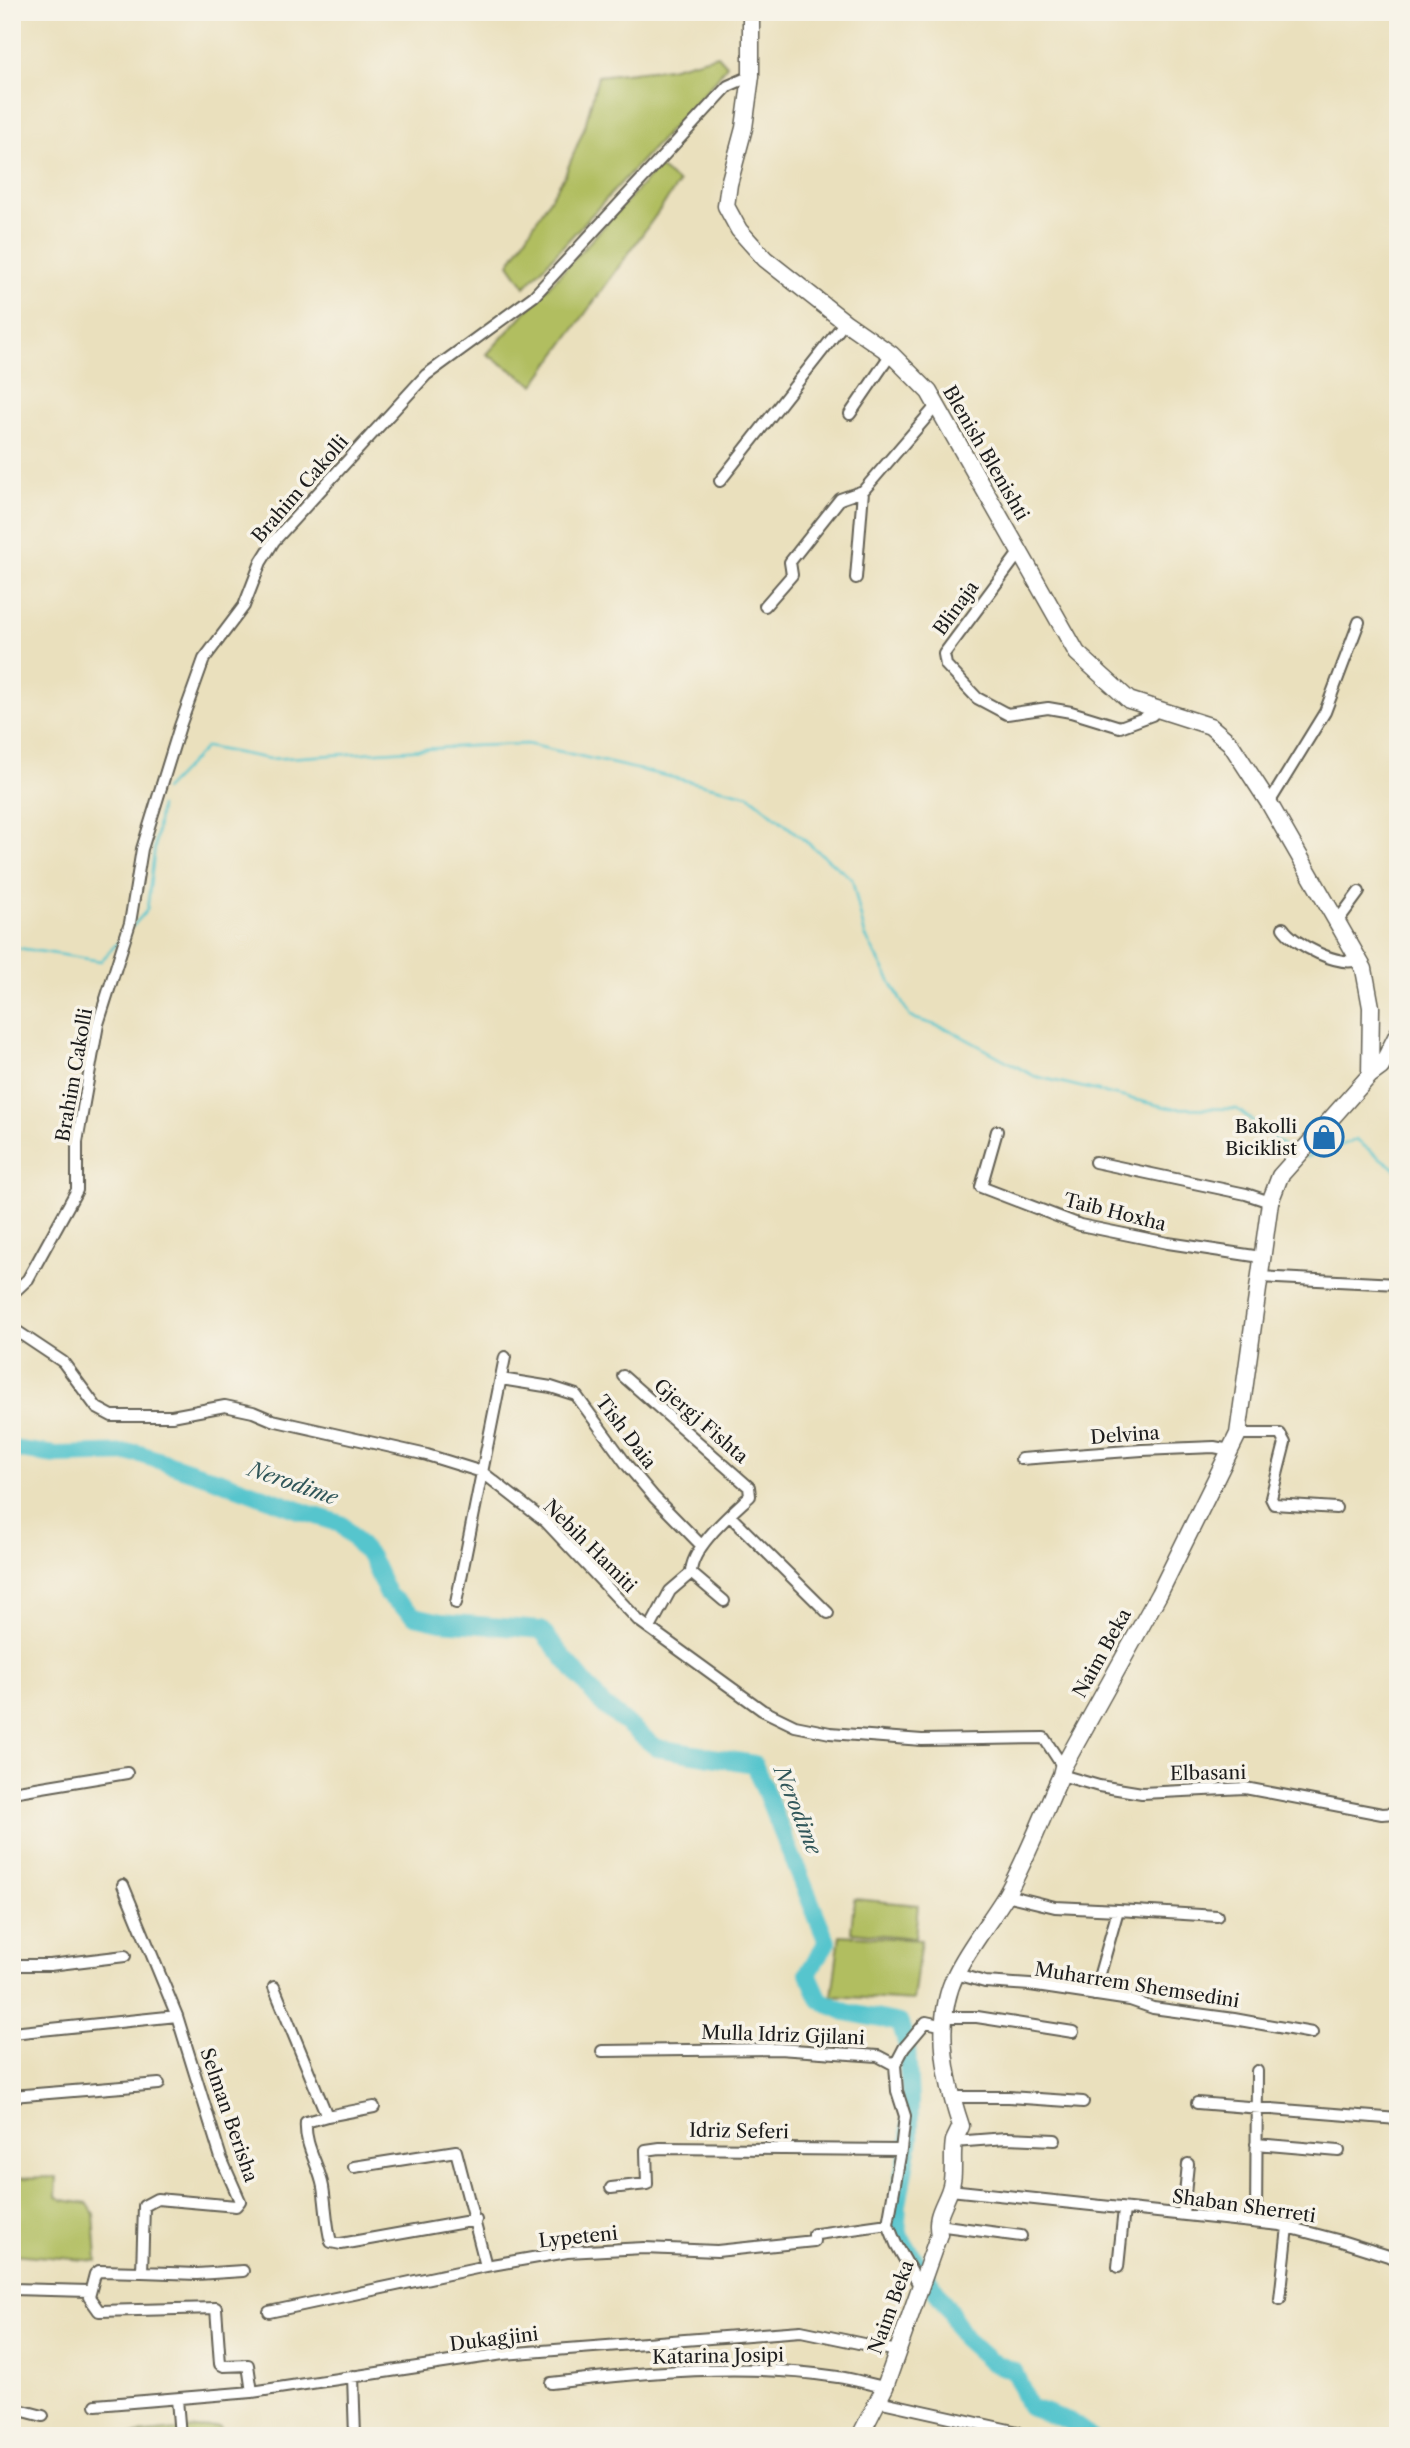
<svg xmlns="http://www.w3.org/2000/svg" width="1410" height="2448" font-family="'Libre Caslon Text',serif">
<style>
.green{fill:#b1be60;stroke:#666d3e;stroke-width:2}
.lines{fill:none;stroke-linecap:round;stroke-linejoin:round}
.stream{stroke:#57c5cd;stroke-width:2.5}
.river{stroke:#57c5cd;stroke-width:18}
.street-casing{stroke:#646154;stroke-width:14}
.secondary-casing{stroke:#646154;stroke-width:19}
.street{stroke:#fff;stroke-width:10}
.secondary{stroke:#fff;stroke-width:16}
.labels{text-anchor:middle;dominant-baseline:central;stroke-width:7;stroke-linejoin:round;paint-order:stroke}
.street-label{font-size:19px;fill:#1c1c1c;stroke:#f7f3e8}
.poi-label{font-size:19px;fill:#1c1c1c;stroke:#f7f3e8;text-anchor:end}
.water-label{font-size:21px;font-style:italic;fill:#31575a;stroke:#f7f3e8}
</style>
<rect width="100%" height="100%" fill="#f7f3e8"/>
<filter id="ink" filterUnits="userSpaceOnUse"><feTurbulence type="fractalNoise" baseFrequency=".0143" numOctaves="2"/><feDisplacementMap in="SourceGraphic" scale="14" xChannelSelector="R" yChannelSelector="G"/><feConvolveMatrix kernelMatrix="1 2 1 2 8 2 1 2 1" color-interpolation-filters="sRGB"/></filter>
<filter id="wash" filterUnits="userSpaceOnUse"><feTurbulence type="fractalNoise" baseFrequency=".00686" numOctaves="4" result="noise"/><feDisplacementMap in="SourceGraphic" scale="28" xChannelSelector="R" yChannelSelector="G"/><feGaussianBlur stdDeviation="1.57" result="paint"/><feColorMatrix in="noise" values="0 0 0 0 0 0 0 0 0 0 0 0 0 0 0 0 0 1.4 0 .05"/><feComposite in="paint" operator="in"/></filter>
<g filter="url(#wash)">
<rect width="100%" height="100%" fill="#eae0bd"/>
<!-- green -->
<path class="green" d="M718,55L727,65L716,80L525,287L509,264L565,175L585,126L598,76L669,68Z
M658,167L679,183L534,385L487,354Z
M854,1899L918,1905L915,1938L851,1932Z
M840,1935L921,1940L913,2001L832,1996Z
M57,2177L56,2196L63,2200L88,2204L94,2214L97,2261L12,2254V2178Z
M220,2426L221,2436H113Z"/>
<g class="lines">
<!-- stream -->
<path class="stream" d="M164,790L206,747L270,759L471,746L527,744L749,795L852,879L865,935L910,1017L950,1030L1034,1076L1170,1108L1237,1109L1293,1153
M133,926L147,910L160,806
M12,947L101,961L119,941
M1306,1157L1356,1140L1398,1171"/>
<!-- river -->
<path class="river" d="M12,1449L56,1455L137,1453L221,1481L304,1512L341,1524L371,1558L388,1595L415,1616L441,1622L541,1630L602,1704L657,1748L754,1764L827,1942L808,1973L820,2000L846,2012L900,2023L907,2046L910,2100V2138L898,2205L897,2222L900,2237L951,2313L964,2338L991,2362L1014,2371L1029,2407L1069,2421L1090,2436"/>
</g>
</g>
<g filter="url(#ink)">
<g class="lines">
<!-- street casing -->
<g class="street-casing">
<path id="street" d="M850,414L891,354
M720,481L845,322
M1019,553L944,654L946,665L977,698L1007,714L1048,708L1071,712L1120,727L1152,715L1157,710
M856,578L863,491
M765,606L792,575L790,562L840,499L863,491L937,405
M1269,803L1325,712L1359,622
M1337,922L1359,892
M1283,928C1293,944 1342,969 1359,959
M997,1131L981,1187L1080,1225L1168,1243L1261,1257
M1095,1162L1246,1194L1270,1202
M1258,1277L1398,1284
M12,1294L28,1279L77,1190V1142L98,1024L130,923L142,849L180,726L204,659L244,606L261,562L274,541L426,375L534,296L728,86L751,76
M12,1328L63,1362L97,1408L112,1416H172L225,1406L253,1412L272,1420L427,1455L482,1472L546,1522L638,1620L762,1710L795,1726L830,1733L922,1740L1044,1738L1063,1767
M623,1376L749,1487L750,1496C732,1513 691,1547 691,1573L670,1591L650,1628
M501,1379L551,1387L576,1395L627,1465L654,1497L702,1546
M1238,1434H1280L1285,1443L1271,1498L1274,1504L1336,1508
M1021,1459L1142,1450L1214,1447L1230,1450
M730,1516L828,1613
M691,1573L724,1601
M456,1603L505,1357
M1061,1775L1099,1786L1142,1793L1245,1788L1382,1814L1398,1813
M12,1792L127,1773
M123,1885L177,2016L221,2158L240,2201L236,2206L157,2199L144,2206L142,2272L99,2271L95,2274L89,2297L99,2311L216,2308L220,2364L224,2366L248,2365L252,2392
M1006,1895L1055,1907L1118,1910L1094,1995
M1118,1910L1217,1916
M12,1965H50L125,1956
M956,1974L985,1982L1030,1985L1130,2000L1153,2008L1234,2019L1312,2033
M274,1987L327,2116L306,2122C304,2145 319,2165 323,2187C326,2205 326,2224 331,2242L341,2244L476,2220
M12,2033L177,2016
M602,2051L779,2049L878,2056L895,2065L897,2091L905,2116L901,2150L888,2224L896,2244L920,2287
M895,2065L904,2048L926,2022L940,2025L944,2017H977L1073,2032
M12,2096L159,2084
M951,2097H1009L1083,2102
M1197,2103L1398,2119
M327,2116L374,2107
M954,2142L1006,2138L1055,2140
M1256,2144L1339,2151
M354,2167L456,2151L486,2266
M611,2188L647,2184L646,2150L660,2148L901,2150
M950,2190L1280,2225L1341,2241L1398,2259
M1183,2214L1188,2164
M1256,2222L1257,2071
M937,2225L1021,2236
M1118,2267L1124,2209
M142,2272L197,2274L243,2271
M12,2289L89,2291
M1280,2299L1288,2227
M269,2312L486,2266L567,2252L644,2248L717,2251L814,2241V2234H817L888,2224
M353,2376L355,2436
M551,2383C645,2372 744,2362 838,2377C853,2379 869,2384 885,2387
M177,2399L180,2436
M878,2401L1018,2432
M96,2405L252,2392L503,2354L801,2331L897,2351
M12,2408L43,2416"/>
</g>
<!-- secondary casing -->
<g class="secondary-casing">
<path id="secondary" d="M751,12V76L744,128L729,184L726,206L739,230L765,259L845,322L891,354L929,392L1077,653L1129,700L1210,726L1230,743L1269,803L1364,969L1371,1007L1370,1075
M860,2436L885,2387L939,2234C935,2217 943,2208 949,2192C956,2176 951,2158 954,2141C956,2136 959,2131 961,2126C945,2079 933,2021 956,1974C969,1947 989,1923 1005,1897C1027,1859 1043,1815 1061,1775L1063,1767L1159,1594L1238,1434L1270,1202L1280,1176L1370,1075L1381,1067L1398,1033"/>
</g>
<!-- street -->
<use href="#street" class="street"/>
<!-- secondary -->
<use href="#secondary" class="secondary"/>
</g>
</g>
<!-- icons -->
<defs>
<g id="shop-ring" transform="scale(2.0125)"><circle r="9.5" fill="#f7f3e8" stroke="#1f6fb2" stroke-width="1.5"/><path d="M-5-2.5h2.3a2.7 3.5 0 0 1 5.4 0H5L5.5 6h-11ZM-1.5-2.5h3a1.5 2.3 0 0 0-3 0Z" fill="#1f6fb2"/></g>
</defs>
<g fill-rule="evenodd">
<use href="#shop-ring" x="1324" y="1137"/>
</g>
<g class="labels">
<!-- street labels -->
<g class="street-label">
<text transform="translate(986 453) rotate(60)">Blenish Blenishti</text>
<text transform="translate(300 489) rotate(-49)">Brahim Cakolli</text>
<text transform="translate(956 608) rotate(-54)">Blinaja</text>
<text transform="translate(74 1075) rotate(-80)">Brahim Cakolli</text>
<text transform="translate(1115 1212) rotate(14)">Taib Hoxha</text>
<text transform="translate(701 1421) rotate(41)">Gjergj Fishta</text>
<text transform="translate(626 1432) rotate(53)">Tish Daia</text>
<text transform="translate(1125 1435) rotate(-4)">Delvina</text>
<text transform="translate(590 1546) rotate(45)">Nebih Hamiti</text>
<text transform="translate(1102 1653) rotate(-61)">Naim Beka</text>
<text transform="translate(1208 1773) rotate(-1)">Elbasani</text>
<text transform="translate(1137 1985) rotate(9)">Muharrem Shemsedini</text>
<text transform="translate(783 2035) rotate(2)">Mulla Idriz Gjilani</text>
<text transform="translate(229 2115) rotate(71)">Selman Berisha</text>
<text transform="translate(739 2131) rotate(1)">Idriz Seferi</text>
<text transform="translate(1244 2206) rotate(8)">Shaban Sherreti</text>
<text transform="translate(578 2237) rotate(-6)">Lypeteni</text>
<text transform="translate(891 2307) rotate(-70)">Naim Beka</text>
<text transform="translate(494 2339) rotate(-7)">Dukagjini</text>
<text transform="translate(718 2356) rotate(-1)">Katarina Josipi</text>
</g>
<!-- poi labels -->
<g class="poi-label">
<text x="1297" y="1126">Bakolli<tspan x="1297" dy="22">Biciklist</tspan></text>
</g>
<!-- water labels -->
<g class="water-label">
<text transform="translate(293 1483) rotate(19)">Nerodime</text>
<text transform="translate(798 1810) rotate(68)">Nerodime</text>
</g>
</g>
<!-- margin -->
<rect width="1410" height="2448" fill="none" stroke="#f7f3e8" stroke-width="42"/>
</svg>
